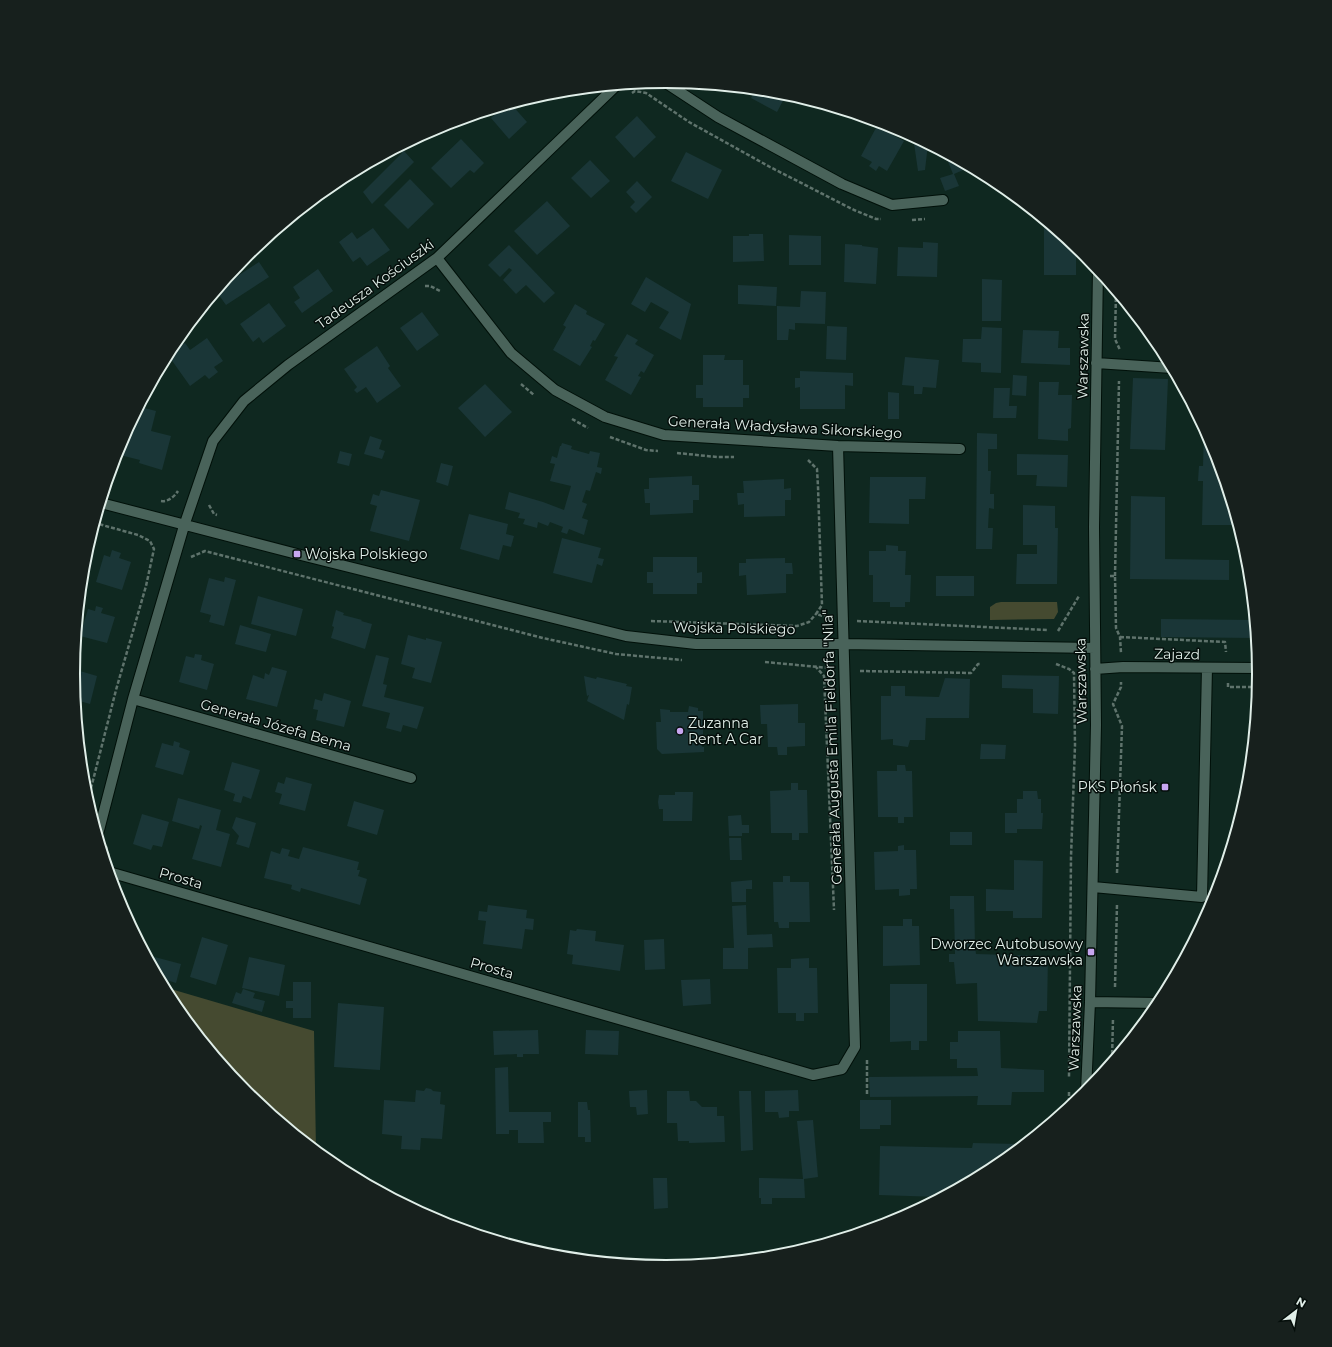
<svg xmlns="http://www.w3.org/2000/svg" width="1332" height="1347" font-family="Montserrat,sans-serif">
<style>
.green{fill:#454a30}
.building{fill:#1a3637}
.lines{fill:none;stroke-linecap:round;stroke-linejoin:round}
.minor-casing{stroke:#001009;stroke-width:12}
.path{stroke:#5f736c;stroke-width:2.5;stroke-dasharray:4 2;stroke-linecap:butt}
.minor{stroke:#49635a;stroke-width:10}
.poi-dot{fill:#c7a6f0;stroke:#050e0b;stroke-width:1.5}
.labels{text-anchor:middle;dominant-baseline:central;stroke-width:3;stroke-linejoin:round;paint-order:stroke}
.street-label{font-size:14px;fill:#e0eee8;stroke:#050e0b}
.poi-label{font-size:14px;fill:#e0eee8;stroke:#050e0b;text-anchor:start}
.rim{fill:none;stroke:#e0eee8;stroke-width:2}
</style>
<rect width="100%" height="100%" fill="#0f2820"/>
<!-- green -->
<path class="green" d="M1001,602H1057L1058,612L1054,619L990,620V607L996,603Z
M164,987L314,1031L316,1150L247,1093L173,1003Z"/>
<!-- building -->
<path class="building" d="M756,89L782,92L787,93L777,112L751,98Z
M511,104L527,122L509,139L491,118L505,106Z
M637,116L656,137L634,158L615,137Z
M877,126L904,141L887,171L879,166L876,171L869,166L872,162L861,156Z
M419,136L413,142L414,144L404,151L414,162L372,204L363,192L402,153L398,148Z
M913,136L928,144L925,170L918,171Z
M461,139L484,163L474,173L470,170L451,188L431,168Z
M686,152L722,170L708,199L671,181Z
M945,154L970,167L954,174L959,186L945,191L940,178L953,174Z
M590,160L610,181L591,198L571,178Z
M410,179L434,204L408,229L384,205Z
M637,181L652,197L636,213L630,207L635,202L626,192Z
M547,201L570,226L537,255L514,231Z
M1044,220L1076,246V275H1044Z
M373,228L390,250L367,266L360,257L353,262L339,242L352,232L357,239Z
M749,234H763L764,261L733,262V236H749Z
M789,235L821,236V265H789Z
M923,242L938,243L937,277L897,276L898,247L923,248Z
M845,244L862,245V246L878,248L876,284L844,282Z
M509,245L555,293L544,303L526,285L516,294L503,280L512,270L509,268L500,277L488,265Z
M259,262L269,277L226,305L216,291L219,288Z
M318,269L333,291L302,313L294,302L300,298L293,287Z
M646,277L691,304L681,340L659,328L669,312L651,302L645,312L631,304Z
M982,279L1002,280L1001,321H982Z
M738,285L777,287L776,306L738,304Z
M801,291L826,292L825,324L795,323V330L789,329L788,340H777V306L800,307Z
M269,303L286,326L263,343L259,337L253,342L240,324Z
M575,304L587,311L586,314L605,324L595,341L593,340L590,346L592,347L580,366L553,350L566,327L563,325Z
M422,312L439,335L417,351L400,328Z
M827,326L847,327L846,360L826,359Z
M982,327L1002,328L1001,373L981,372V363L962,362L963,339H981Z
M1023,330L1059,331L1058,348H1070V365L1021,363Z
M627,334L638,340L635,344L654,355L644,373L641,371L638,376L641,377L631,395L605,380L618,357L614,356Z
M207,338L223,361L214,367L218,372L209,379L205,375L190,386L168,355L185,343L190,350Z
M377,346L390,366L388,368L401,386L377,403L366,387L357,393L354,390L357,387L344,369Z
M703,355H725L724,360H743V385H749V398H743V407H703V398H696V385H703Z
M905,357L939,360L936,388L923,387L922,394H914V386L902,385Z
M800,371L853,373V386L845,385V409H800V387L795,388V378H800Z
M1013,375L1027,376L1026,396L1012,395Z
M1133,378L1168,379L1165,450L1130,449Z
M1039,382H1059L1058,395H1072L1071,428L1068,429V441L1038,439Z
M485,384L512,412L485,437L458,408Z
M994,388H1010L1009,406H1017L1016,418H993Z
M888,392L899,393V419H888Z
M140,407L156,411L151,431L171,436L162,470L139,463L140,460L116,454L118,446Z
M1204,428L1214,447L1238,525H1202L1203,481H1198L1199,466H1203Z
M977,433L997,434V449H988V471H991L990,494H994V509L989,508L988,528H993L992,549H976Z
M370,436L382,440L379,449L385,451L382,459L364,454Z
M562,443L572,446L571,449L589,454L590,451L600,453L597,467L602,468L601,474L596,472L590,491L586,490L582,502L587,504L582,518L588,520L584,535L569,529L567,534L561,532L563,527L550,522L548,526L538,522L537,528L523,524L525,519L518,518L520,513L505,509L509,492L543,502L564,510L571,486L550,481L555,464L550,463L552,456L557,458L560,446H561Z
M340,451L352,454L349,466L337,463Z
M1017,454L1068,455L1067,487L1036,486L1037,475H1017Z
M441,463L453,466L448,486L436,482Z
M692,476V485H699V500H693V513L650,515V503H645L644,489H649V478Z
M870,477H926L925,499H909V524L869,523Z
M784,479V489L791,488V500H785V516L744,517V504L738,505L737,493H744L743,481Z
M381,490L420,500L409,541L370,531L377,506L370,504L373,494L379,496Z
M1131,496L1165,497V559L1229,560V580L1130,579Z
M1023,505L1055,506V528H1058L1057,584H1016L1017,554H1037V545H1023Z
M469,514L508,524L506,534L514,536L511,547L503,545L499,560L460,549Z
M562,538L601,548L598,558L604,559L602,566L597,564L592,583L553,573Z
M886,545L898,546V551H906L905,575H911L910,602H905V607H890V602H873V575H869V551H886Z
M112,550L121,553L119,558L131,562L122,590L96,582L104,555L110,557Z
M653,557H697V573L702,572V583H697V594H653V583H647V572H653Z
M785,558V563H792L793,574H786V593L747,595L746,575L739,576V563H746V559Z
M936,576H974V596H936Z
M225,577L236,580L224,626L209,622L211,615L200,612L209,578L224,582Z
M258,596L303,609L296,636L251,624Z
M96,606L103,608L101,613L115,617L107,643L80,636L88,609L95,611Z
M336,610L344,613L343,615L362,620L361,621L372,624L365,649L331,638L334,627L332,626Z
M1161,619L1254,620L1255,638L1161,637Z
M240,625L271,634L266,652L235,644Z
M408,635L426,640V638L442,642L431,683L412,678L415,668L401,664Z
M195,654L202,655L201,660L214,664L207,690L179,682L186,656L194,658Z
M376,655L389,658L383,684L387,685L384,697L424,707L417,729L403,725L401,732L386,728L390,713L362,706Z
M272,667L287,671L277,707L246,699L253,675L264,679L265,673L269,675Z
M73,669L97,676L90,704L76,700Z
M1002,675L1059,676L1058,714L1033,713V689L1002,688Z
M584,676L596,679L597,677L627,684L626,686L632,687L629,705L627,704L624,720L587,701L589,695L587,696Z
M945,678L970,679L969,718H926L925,740H910L908,747L893,745V739L881,740V696H891V686H905V696L939,697Z
M324,693L351,701L344,727L316,720L318,710L313,709L315,699L322,701Z
M798,704V723H805V746L787,747V755H778L777,747H768L767,724H761L760,705Z
M689,706L698,708V711H703V740H701L702,747H704V752L662,754L657,749L656,722H661L660,709L670,710V712H688Z
M174,741L180,743L179,747L190,751L183,775L155,767L162,743L173,746Z
M981,744L1006,745L1005,759H980Z
M232,762L260,770L251,799L243,796L241,803L233,801L235,794L224,790Z
M897,765H905L906,771H912L913,817H904V823H898V817H878L877,771H897Z
M286,777L312,784L305,811L279,804L282,794L275,792L278,782L284,784Z
M791,783H798V790H807L808,833H799V840H792V833H771L770,791L791,790Z
M1023,791H1037L1038,799H1041V813H1043L1042,829H1017V833H1005V813H1017V799H1023Z
M675,792H693L692,821H663V809H659L658,802L659,795H675Z
M178,798L221,810L216,830L230,834L221,867L192,859L202,826L200,825L199,829L172,821Z
M354,801L384,810L377,835L347,826Z
M142,814L169,822L162,847L153,845L151,850L133,844Z
M741,815L742,825H749V833H742V836H729L728,816Z
M236,817L256,823L249,848L236,844L239,836L232,828Z
M950,832H972V845H950Z
M729,838H741L742,860H730Z
M904,845V850H916L917,889H910V895L899,896V889L875,890L874,852L898,851V846Z
M303,847L359,862L357,870H360L358,876L367,879L360,905L301,888L300,892L291,889L292,885L264,878L271,851L280,854L282,848L290,850L288,856L299,859Z
M1014,860L1043,861L1042,918H1013V911H986V889L1014,890Z
M783,876H790V882H809L810,922H789V928H779L778,922H774L773,882H783Z
M752,880V889H746V902H732L731,882Z
M950,896H974L975,946L976,954L1048,956L1047,1011H1039L1037,1023L978,1021L977,983L956,984L954,962H949V954H955L954,909H950Z
M488,905L527,910L526,918L534,919L533,930L525,929L522,949L483,944L486,921L478,920L479,911L487,912Z
M746,905L747,935L772,934L773,947L748,948V969H723V948H734L732,906Z
M126,916L135,918L132,927L127,918Z
M903,919H912V926H919L920,965L883,966V926H903Z
M577,929L596,931L595,941L624,945L620,971L572,964L573,955L567,954L570,930L576,931Z
M202,937L228,945L216,985L190,977Z
M664,939L665,969L645,970L644,940Z
M147,955L181,964L176,983L160,978Z
M249,957L285,965L279,996L242,988Z
M809,958V968H817L818,1013H804V1021H796V1013H778L777,968H791V959Z
M710,979L711,1004L683,1006L681,980Z
M293,982H311V1018H293V1008H286V1001H293Z
M890,984H927V1041H919V1050H911V1041L890,1042Z
M243,989L255,993L253,998L265,1001L262,1012L232,1003L236,992L241,994Z
M338,1003L384,1007L380,1070L334,1067Z
M538,1030L539,1054H523V1057H517V1054L494,1055L493,1031Z
M586,1030L619,1031L618,1055L585,1054Z
M958,1031H1000L1001,1068L1044,1070V1092H1012L1011,1105H977L978,1096L870,1097L869,1077L978,1076L977,1068H957V1059H950V1042H958Z
M508,1067L509,1112H551V1122H543L544,1143H518V1130H509V1134H496L495,1068Z
M426,1088L431,1089L433,1091L441,1092L440,1104L445,1105L442,1139L421,1138L420,1150L401,1149L402,1136L382,1134L384,1100L415,1102L416,1090L424,1091Z
M647,1090L648,1114L637,1115L636,1107H630L629,1091Z
M798,1090L799,1111H789V1117L779,1118L778,1112H765V1091Z
M667,1091H689L690,1101H696L702,1107H717V1116H724L725,1142L689,1143V1141H678L677,1123H667Z
M739,1091H751L753,1150L741,1151Z
M860,1100H891V1125H880V1129H860Z
M578,1102H587L588,1110H590L591,1142H585V1137H578Z
M813,1120L818,1177L804,1179L805,1198H772V1204H761V1198H759V1178L803,1179L797,1121Z
M973,1143L1023,1144L995,1167L939,1197L879,1195L880,1146L972,1148Z
M653,1178H667L668,1208L654,1209Z"/>
<g class="lines">
<!-- minor casing -->
<g class="minor-casing">
<path id="minor" d="M663,81L718,117L842,184L892,205L943,200
M437,258L511,353L555,390L605,417L664,435L838,446L960,449
M1096,363L1172,368
M101,503L297,554L626,636L696,644H843L1095,648
M1095,669L1123,667L1258,668
M133,699L411,778
M98,834L133,699L184,526L213,441L244,401L288,365L437,258L617,85
M109,872L813,1075L842,1069L855,1047L838,446
M1093,887L1202,897L1207,668
M1090,1002L1159,1003
M1086,1091L1090,1002L1096,725L1094,527L1098,269"/>
</g>
<!-- path -->
<path class="path" d="M632,93L635,91L646,93L689,122L770,167L854,210L876,219H881
M912,220L925,219
M1084,262V253
M425,286H430L440,291
M1116,292L1115,339L1120,350
M521,384L534,395
M572,419L588,428
M610,437L646,450L658,451
M677,453L717,457H734
M808,460L817,469L818,487L822,605L816,614L827,617
M161,501C168,502 174,497 178,491
M209,505L214,514L217,515
M191,557L205,551L543,638L616,654L682,660
M1110,576H1115L1116,628L1120,637L1121,653
M1115,576L1119,381
M651,621L797,626L809,622L816,614
M857,621L1048,630
M1058,631L1079,596
M1120,637L1225,642L1226,652
M765,662L829,668
M1056,664L1069,669L1074,673L1075,745L1071,857L1069,1077
M815,666L824,676L834,910
M860,671L971,673L978,664H981
M1228,683V687H1258
M88,800L116,690L146,586L154,549L150,541L138,535L95,523
M106,846L109,857
M1117,873L1122,726L1113,704L1121,687V682
M1115,987L1117,904
M867,1060V1095
M1112,1060L1113,1018
M1069,1092V1103H1073"/>
<!-- minor -->
<use href="#minor" class="minor"/>
</g>
<!-- markers -->
<g class="poi-dot">
<rect x="293" y="550" width="8" height="8" rx="2"/>
<circle cx="680" cy="731" r="4"/>
<rect x="1161" y="783" width="8" height="8" rx="2"/>
<rect x="1087" y="948" width="8" height="8" rx="2"/>
</g>
<g class="labels">
<!-- street labels -->
<g class="street-label">
<text transform="translate(375 284) rotate(-36)">Tadeusza Kościuszki</text>
<text transform="translate(1083 356) rotate(-89)">Warszawska</text>
<text transform="translate(785 427) rotate(3)">Generała Władysława Sikorskiego</text>
<text transform="translate(734 628) rotate(1)">Wojska Polskiego</text>
<text transform="translate(1177 654) rotate(1)">Zajazd</text>
<text transform="translate(1081 681) rotate(-91)">Warszawska</text>
<text transform="translate(276 725) rotate(16)">Generała Józefa Bema</text>
<text transform="translate(832 747) rotate(-92)">Generała Augusta Emila Fieldorfa "Nila"</text>
<text transform="translate(181 878) rotate(16)">Prosta</text>
<text transform="translate(492 968) rotate(16)">Prosta</text>
<text transform="translate(1075 1028) rotate(-88)">Warszawska</text>
</g>
<!-- poi labels -->
<g class="poi-label">
<text x="305" y="554">Wojska Polskiego</text>
<text x="688" y="723">Zuzanna<tspan x="688" dy="16">Rent A Car</tspan></text>
<text x="1157" y="787" text-anchor="end">PKS Płońsk</text>
<text x="1083" y="944" text-anchor="end">Dworzec Autobusowy<tspan x="1083" dy="16">Warszawska</tspan></text>
</g>
</g>
<!-- crop -->
<path d="M0 0H1332V1347H0ZM80 674a586 586 0 1 1 1172 0a586 586 0 1 1-1172 0Z" fill="#17201d" fill-rule="evenodd"/>
<path class="rim" d="M80 674a586 586 0 1 1 1172 0a586 586 0 1 1-1172 0Z"/>
<!-- north arrow -->
<g transform="translate(1296 1311) rotate(31)" stroke="#050e0b" stroke-width="3" paint-order="stroke">
<path d="M0-3L7 15L0 10L-7 15Z" fill="#e0eee8"/>
<text y="-6" font-size="11" font-weight="bold" text-anchor="middle" fill="#e0eee8">N</text>
</g>
</svg>
